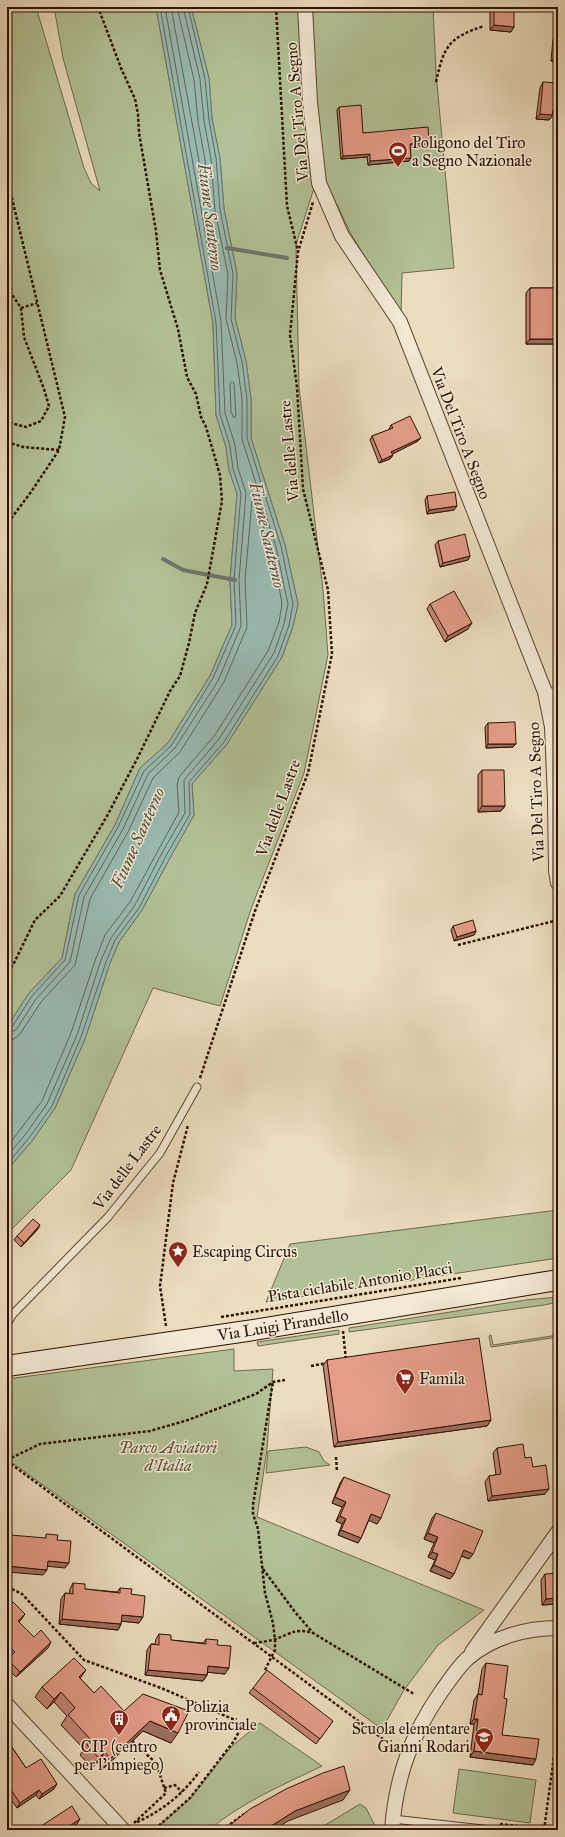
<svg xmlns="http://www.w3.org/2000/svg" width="565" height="1837" font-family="'IM FELL Great Primer',serif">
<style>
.green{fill:#b2c296;stroke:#6f6a4c}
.water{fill:#99bbb3;stroke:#6d776c}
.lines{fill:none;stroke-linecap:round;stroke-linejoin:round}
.shore{stroke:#62665a;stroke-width:1}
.stream{stroke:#6d776c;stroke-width:4}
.lane-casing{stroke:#5c4430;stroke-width:9}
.street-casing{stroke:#5c4430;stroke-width:16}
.secondary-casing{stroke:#2c1101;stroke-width:22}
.path{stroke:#2c1101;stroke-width:2.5;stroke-dasharray:3 2;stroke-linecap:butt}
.lane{stroke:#f3e9d5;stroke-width:7}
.street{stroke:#f3e9d5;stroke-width:14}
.secondary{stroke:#f3e9d5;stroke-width:20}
.wall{fill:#c58776;stroke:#2c1101}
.shaded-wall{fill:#a06e60;stroke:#2c1101}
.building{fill:#e59d89;stroke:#2c1101}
.labels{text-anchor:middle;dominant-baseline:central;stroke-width:3;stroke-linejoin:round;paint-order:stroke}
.street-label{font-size:16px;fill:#2c1101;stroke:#f3e9d5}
.poi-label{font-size:16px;fill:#2c1101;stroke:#f3e9d5;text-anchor:start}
.park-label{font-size:16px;font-style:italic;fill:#5b4f35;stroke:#f3e9d5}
.water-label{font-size:17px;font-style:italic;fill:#524c3f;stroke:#f3e9d5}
</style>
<rect width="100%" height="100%" fill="#ecddbe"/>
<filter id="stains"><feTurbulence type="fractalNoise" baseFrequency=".005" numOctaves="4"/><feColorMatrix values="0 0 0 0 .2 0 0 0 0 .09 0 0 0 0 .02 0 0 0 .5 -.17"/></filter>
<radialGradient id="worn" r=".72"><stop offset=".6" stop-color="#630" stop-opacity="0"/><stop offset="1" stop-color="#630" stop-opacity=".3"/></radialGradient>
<!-- green -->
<path class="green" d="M7,7H36L84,168L91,183L100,191L63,58L54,7H156L213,323L216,415L226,447L229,470L237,494L230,580L232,625L210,676L168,743L140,768L115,825L75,894L62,958L29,993L7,1027Z
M191,7H433L436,73L454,268L402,273L401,316L351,234L321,172L314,188L296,245L299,387L323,590L328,655L304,773L251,909L220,1006L153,988L71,1170L7,1234V1170L32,1141L55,1108L85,1039L110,963L119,942L142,910L171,856L194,815L192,784L227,744L282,657L293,626L298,604L285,545L251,438V399L246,361L235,318L237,273L224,209L220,158L212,119L209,78Z
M558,1210V1258L266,1302L290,1244Z
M558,1297V1302L544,1305L349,1332V1328L526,1300Z
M339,1330V1334L258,1346L257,1342Z
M491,1335L493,1345L558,1335V1337L491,1347L489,1336Z
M234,1349V1371L273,1369L267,1449L257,1517L484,1610L438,1645L404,1690L382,1729L7,1459V1396L12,1393L7,1379Z
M306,1447L319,1452L324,1461L330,1465L266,1473L268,1451Z
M260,1723L322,1766C283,1785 242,1802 209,1830H154L190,1799L231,1747Z
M459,1769L536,1780L530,1823L453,1813Z
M360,1804L366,1808L377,1830H317Z"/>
<!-- water -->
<path class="water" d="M156,7H191L209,78L212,119L220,158L224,209L237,274L235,318L246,361L251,399V438L285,545L298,604L293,626L282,657L227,744L192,784L194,815L171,856L142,910L119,942L110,963L85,1039L55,1108L32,1141L7,1170V1027L29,993L62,958L75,894L115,825L140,768L168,743L210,676L232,625L230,580L237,494L229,470L226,447L216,415L213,323Z"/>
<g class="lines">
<!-- shore -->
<path class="shore" d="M171,7L203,183L205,184L207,182L205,160L198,121L194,80L177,7
M232,382L234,383L236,416L234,418L231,412L230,384Z
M7,1029L12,1027L32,996L65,960L79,895L118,827L144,771L171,746L213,678L236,625L234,580L241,493L233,469L230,446L220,414L216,322L160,7
M7,1034L16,1030L36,999L70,962L84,897L123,829L148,774L175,748L218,681L241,626L239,580L246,493L238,468L235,445L225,413L221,321L165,7
M7,1040L14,1039L20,1034L41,1002L75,965L90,899L128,832L153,778L180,752L224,682L247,627L245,580L252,501L254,499L271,549L278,581L282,604L279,622L268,651L215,735L179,777L177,785L179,812L130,902L105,935L96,958L71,1033L42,1101L7,1147
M7,1156L25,1135L47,1104L77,1035L101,960L111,938L135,905L163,851L185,813L184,780L219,739L274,653L284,624L288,604L276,547L242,439V399L237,363L226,319L228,274L215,211L211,159L204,121L200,79L183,7
M7,1164L29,1138L52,1106L81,1037L106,962L115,940L139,908L167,854L190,814L189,782L224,742L278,656L289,625L293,604L281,546L247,438V399L242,362L231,319L233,274L220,210L216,158L209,120L205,79L188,7"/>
<!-- stream -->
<path class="stream" d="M227,248L287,258
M163,559L183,570L235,580"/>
<!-- lane casing -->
<g class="lane-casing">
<path id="lane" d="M545,692H558
M7,1324L13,1314L108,1217L160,1153L197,1087
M393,1819L492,1830"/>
</g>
<!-- street casing -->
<g class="street-casing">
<path id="street" d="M305,7L310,102L319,183L342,236L400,322L545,692L552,727L555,799L556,871L558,883
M472,1652L558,1532
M7,1705L123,1830
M392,1830C396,1776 411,1736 441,1692C449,1681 458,1667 468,1658C493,1637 526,1628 558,1628"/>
</g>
<!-- secondary casing -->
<g class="secondary-casing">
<path id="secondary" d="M7,1366L247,1331L558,1280"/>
</g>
<!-- path -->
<path class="path" d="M276,7L287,206L298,251
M436,82C444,46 448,38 484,26
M7,178L65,417L59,450L31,492L7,524
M7,287L21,308L24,337L44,389L49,406L41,421L26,427L7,422
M21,308L37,303
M7,442L23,447L59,450
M458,945L558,920
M7,971L13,965L35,920L60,896L107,816L137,759L170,691L180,676L189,643L195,613L207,584L222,501L220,475L206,427L201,417L196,394L187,377L178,329L160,270L156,231L139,133L138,114L135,99L121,68L98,7
M200,1078L255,911L308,773L332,654L328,590L303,489L297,387L290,335L298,252L313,202
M221,1317L461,1278
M166,1326L160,1286L173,1183L188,1125
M343,1331L346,1360
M311,1366L327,1363
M336,1457L337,1471
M7,1460L40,1444L150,1431L188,1420L256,1394L273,1382L285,1380
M7,1461L387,1742
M263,1569L295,1612L313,1633
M7,1590L12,1589L22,1594L84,1660L161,1688L235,1720L241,1728L234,1741L190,1798L154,1830
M254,1643C261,1642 270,1641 276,1639C292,1633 296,1628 313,1633L414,1694
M265,1670L275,1650V1640L273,1623L265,1593L258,1529L253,1514V1505L273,1382
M132,1741L156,1763L166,1793L134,1823
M164,1788L175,1785L182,1792
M137,1822C162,1811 183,1794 199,1772
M500,1824L553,1830
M222,1830L247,1812
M544,1830L558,1727"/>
<!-- lane -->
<use href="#lane" class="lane"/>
<!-- street -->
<use href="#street" class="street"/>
<!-- secondary -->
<use href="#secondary" class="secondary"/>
</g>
<!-- wall -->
<path class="wall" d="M490,7H514L511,32L490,30Z
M556,36H558V62L551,61L553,39Z
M543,82L552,116L549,120L536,119L540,88Z
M339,107L363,133L426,146L411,147L409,161L368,165L367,157L341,159L337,110Z
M530,288H558V344H526V293Z
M391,425L418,441L392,454L393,455L390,459L379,463L370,440L372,436L389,430V429Z
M427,496L454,510L427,514L425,500Z
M438,541L470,556L468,560L440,567L435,545Z
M430,604L468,629L445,642L427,609Z
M488,723L516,744L513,747L486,748L485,727Z
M482,770L505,806L501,811L478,812V775Z
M453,926L476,931L474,935L454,941L451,930Z
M38,1229L21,1247L14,1240L17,1236Z
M327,1360L491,1420L487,1426L334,1447L323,1365Z
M497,1448L525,1458L533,1467L545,1494L488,1501L485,1482L489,1476L496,1475L493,1453Z
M344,1477L381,1518L377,1524L369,1520L361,1538L358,1543L338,1535L342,1524L336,1521L342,1507L332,1503L340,1483Z
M436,1513L473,1554L469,1559L461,1556L454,1574L450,1579L430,1571L435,1560L428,1557L434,1543L424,1539L432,1518Z
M545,1574L558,1604L542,1605L541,1580Z
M73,1583L85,1589L117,1592L120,1588L131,1594L139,1623L122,1621L121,1624L118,1630L59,1624L61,1599L65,1593L69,1594L70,1589Z
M7,1608L21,1620L19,1622L34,1637L48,1648L16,1677L7,1668V1659L10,1656L7,1653Z
M159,1634L171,1640L203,1643L206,1639L217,1645L225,1674L208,1672L207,1675L203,1681L145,1675L147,1650L151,1644H155L156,1639Z
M486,1663L504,1698L502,1735L533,1765L470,1757L474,1724H470L474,1700L478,1694L482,1669Z
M80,1678L94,1693L124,1711L171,1743L143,1731L103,1769L98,1762L92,1768L80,1755L84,1749L61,1725L67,1716L54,1702L47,1709L35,1697L42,1687Z
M253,1688L333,1721L316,1744L249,1693Z
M7,1740L26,1768L54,1789L39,1799L36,1795L17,1808L7,1794Z"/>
<!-- shaded-wall -->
<path class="shaded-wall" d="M494,25L514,27L511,32L490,30Z
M554,58H558V62L551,61Z
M553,110L558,111V116H552L549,120L536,119L540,114Z
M429,142L426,146L408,148L410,144Z
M370,154L367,157L341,159L343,156Z
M411,158L409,161L368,165L370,161Z
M530,339H558V344H526Z
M421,438L418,441L389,456L391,452Z
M393,455L390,459L379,463L382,460Z
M457,506L454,510L427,514L429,510Z
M470,556L468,560L440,567L443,563Z
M472,623L468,629L445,642L448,636Z
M488,744H516L513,747L486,748Z
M482,806H505L501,811L478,812Z
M476,931L474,935L454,941L457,937Z
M40,1225L38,1229L21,1247L24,1243Z
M491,1420L487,1426L334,1447L338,1442Z
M549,1489L545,1494L488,1501L492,1496Z
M335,1497L346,1502L342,1507L332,1503Z
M371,1514L381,1518L377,1524L368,1520Z
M340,1516L346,1519L342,1524L336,1521Z
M341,1530L361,1538L358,1543L338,1535Z
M428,1533L438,1537L434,1543L424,1539Z
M464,1550L473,1554L469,1559L460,1555Z
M432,1552L438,1554L435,1560L428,1557Z
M48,1561L69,1563L65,1568L44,1566Z
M434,1565L454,1574L450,1579L430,1571Z
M7,1566L47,1570L43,1575L7,1572Z
M558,1598V1604L542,1605L546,1599Z
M25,1614L21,1620L14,1626L18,1621Z
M122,1615L143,1617L139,1623L119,1621Z
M62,1619L121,1624L118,1630L59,1624Z
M51,1642L48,1648L16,1677L20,1672Z
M208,1666L229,1668L225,1674L205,1672Z
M86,1670L79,1680V1677Z
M148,1670L207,1675L203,1681L145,1675Z
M61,1692L54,1702L47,1709L54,1699Z
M474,1719H478L474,1724H470Z
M150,1721L178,1733L171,1743L143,1731L103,1769L110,1759Z
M474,1751L536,1759L533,1765L470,1757Z
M105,1752L98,1762L92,1768L99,1758Z
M57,1784L54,1789L39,1799L42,1794Z
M39,1790L36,1795L17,1808L20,1803Z
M350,1790L343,1800L288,1821L274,1830H265L295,1811Z
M80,1819L77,1824L67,1830L71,1825Z"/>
<!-- building -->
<path class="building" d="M494,7H514V27L494,25Z
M556,36H558V58H554Z
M543,82L558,83V111L553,110L552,115L540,114Z
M361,105L363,133L428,127L429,142L410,144L411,158L370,161V154L343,156L339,107Z
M530,288H558V339H530Z
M410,416L421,438L391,452L393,455L382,460L372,436L393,428L391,425Z
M455,492L457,506L429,510L427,496Z
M465,534L470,556L443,563L438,541Z
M454,591L472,623L448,636L430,604Z
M515,722L516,744H488V723Z
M482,770H504L505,806H482Z
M473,920L476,931L457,937L453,926Z
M33,1219L40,1225L24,1243L17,1236Z
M479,1338L491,1420L338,1442L327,1360Z
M523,1444L525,1458L531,1457L533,1467L546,1465L549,1489L492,1496L489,1476L501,1474L497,1448Z
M344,1477L390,1495L381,1518L371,1514L361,1538L341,1530L346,1519L340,1516L346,1502L335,1497Z
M436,1513L483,1531L473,1554L464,1550L454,1574L434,1565L438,1554L432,1552L438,1537L428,1533Z
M7,1529L11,1530L10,1535L46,1538V1534L58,1535L57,1540L71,1541L69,1563L48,1561L47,1570L7,1566Z
M558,1573V1598L546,1599L545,1574Z
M73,1583L85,1584V1589L120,1593V1588L132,1589L131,1594L145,1596L143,1617L122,1615L121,1624L62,1619L65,1593L73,1594Z
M13,1602L25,1614L18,1621L34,1637L41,1630L51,1642L20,1672L7,1659L15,1652L7,1644V1608Z
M159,1634L171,1635V1640L206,1644V1639L218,1640L217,1645L231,1646L229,1668L208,1666L207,1675L148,1670L151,1644L159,1645Z
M74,1658L86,1670L79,1677L94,1693L101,1686L124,1711L143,1694L189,1711L178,1733L150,1721L110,1759L105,1752L99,1758L87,1745L92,1741L68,1715L75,1708L61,1692L54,1699L42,1687Z
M486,1663L508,1666L504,1698L507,1699L502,1735L539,1739L536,1759L474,1751L478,1719H474L478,1694L482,1695Z
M267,1670L333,1721L320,1739L253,1688Z
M7,1740L26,1768L41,1759L57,1784L42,1794L39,1790L20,1803L7,1784Z
M344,1766L350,1790L295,1811L265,1830H224L250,1809L286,1789L323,1773Z
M72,1806L80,1819L71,1825L73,1829L72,1830H35Z"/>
<!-- icons -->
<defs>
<g id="stadium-pin" transform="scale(1)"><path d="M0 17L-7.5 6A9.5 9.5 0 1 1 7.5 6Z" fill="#8f2418" stroke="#f3e9d5"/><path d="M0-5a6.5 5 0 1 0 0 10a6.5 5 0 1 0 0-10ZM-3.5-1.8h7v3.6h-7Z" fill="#fff"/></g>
<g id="sight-pin" transform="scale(1)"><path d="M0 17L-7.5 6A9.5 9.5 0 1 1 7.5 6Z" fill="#8f2418" stroke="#f3e9d5"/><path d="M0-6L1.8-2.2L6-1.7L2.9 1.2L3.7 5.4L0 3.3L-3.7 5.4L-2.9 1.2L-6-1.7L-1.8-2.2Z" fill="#fff"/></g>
<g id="supermarket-pin" transform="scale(1)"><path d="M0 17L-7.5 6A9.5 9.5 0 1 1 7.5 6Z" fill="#8f2418" stroke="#f3e9d5"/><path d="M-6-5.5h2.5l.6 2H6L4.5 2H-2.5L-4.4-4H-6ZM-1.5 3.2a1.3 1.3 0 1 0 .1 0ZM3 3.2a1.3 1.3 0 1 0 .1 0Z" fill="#fff"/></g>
<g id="civic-pin" transform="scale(1)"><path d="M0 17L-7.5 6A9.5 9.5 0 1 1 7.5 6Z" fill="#8f2418" stroke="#f3e9d5"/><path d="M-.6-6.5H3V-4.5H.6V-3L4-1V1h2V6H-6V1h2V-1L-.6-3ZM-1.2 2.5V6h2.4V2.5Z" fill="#fff"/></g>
<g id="building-pin" transform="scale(1)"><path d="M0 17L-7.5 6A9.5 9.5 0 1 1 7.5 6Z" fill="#8f2418" stroke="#f3e9d5"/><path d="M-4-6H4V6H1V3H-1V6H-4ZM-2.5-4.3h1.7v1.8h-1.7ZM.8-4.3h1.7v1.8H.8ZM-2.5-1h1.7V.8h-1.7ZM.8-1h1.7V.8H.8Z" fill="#fff"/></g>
<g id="school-pin" transform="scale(1)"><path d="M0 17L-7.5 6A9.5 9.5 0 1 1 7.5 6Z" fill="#8f2418" stroke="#f3e9d5"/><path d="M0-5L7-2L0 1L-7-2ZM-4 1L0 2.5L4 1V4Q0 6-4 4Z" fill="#fff"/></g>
</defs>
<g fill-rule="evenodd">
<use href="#stadium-pin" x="398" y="151"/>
<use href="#sight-pin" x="178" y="1251"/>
<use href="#supermarket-pin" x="405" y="1378"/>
<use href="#civic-pin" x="171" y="1715"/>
<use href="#building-pin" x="119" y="1719"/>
<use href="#school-pin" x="484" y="1737"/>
</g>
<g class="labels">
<!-- street labels -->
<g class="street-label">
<text transform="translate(297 112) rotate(-95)">Via Del Tiro A Segno</text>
<text transform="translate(461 433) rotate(69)">Via Del Tiro A Segno</text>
<text transform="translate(289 451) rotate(-95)">Via delle Lastre</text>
<text transform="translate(536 792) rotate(-92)">Via Del Tiro A Segno</text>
<text transform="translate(278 808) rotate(-70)">Via delle Lastre</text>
<text transform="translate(127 1167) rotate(-53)">Via delle Lastre</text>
<text transform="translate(360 1282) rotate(-9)">Pista ciclabile Antonio Placci</text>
<text transform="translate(283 1325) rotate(-9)">Via Luigi Pirandello</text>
</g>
<!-- poi labels -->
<g class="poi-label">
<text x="412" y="142">Poligono del Tiro<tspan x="412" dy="18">a Segno Nazionale</tspan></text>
<text x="192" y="1251">Escaping Circus</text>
<text x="419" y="1378">Famila</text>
<text x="185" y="1706">Polizia<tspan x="185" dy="18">provinciale</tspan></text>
<text x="470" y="1728" text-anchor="end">Scuola elementare<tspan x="470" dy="18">Gianni Rodari</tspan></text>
<text x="119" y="1746" text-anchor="middle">CIP (centro<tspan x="119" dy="18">per l'impiego)</tspan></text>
</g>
<!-- park labels -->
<g class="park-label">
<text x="168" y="1447">Parco Aviatori<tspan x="168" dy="18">d'Italia</tspan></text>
</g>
<!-- water labels -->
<g class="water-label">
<text transform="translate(210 217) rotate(83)">Fiume Santerno</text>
<text transform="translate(267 535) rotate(77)">Fiume Santerno</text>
<text transform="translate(138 838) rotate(-66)">Fiume Santerno</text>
</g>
</g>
<!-- margin -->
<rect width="565" height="1837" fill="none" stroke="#ecddbe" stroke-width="24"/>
<rect x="8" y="8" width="549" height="1821" fill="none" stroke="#2c1101" stroke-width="2"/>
<rect x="12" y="12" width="541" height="1813" fill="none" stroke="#2c1101"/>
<rect width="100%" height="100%" filter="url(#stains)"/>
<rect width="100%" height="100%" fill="url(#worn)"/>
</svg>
